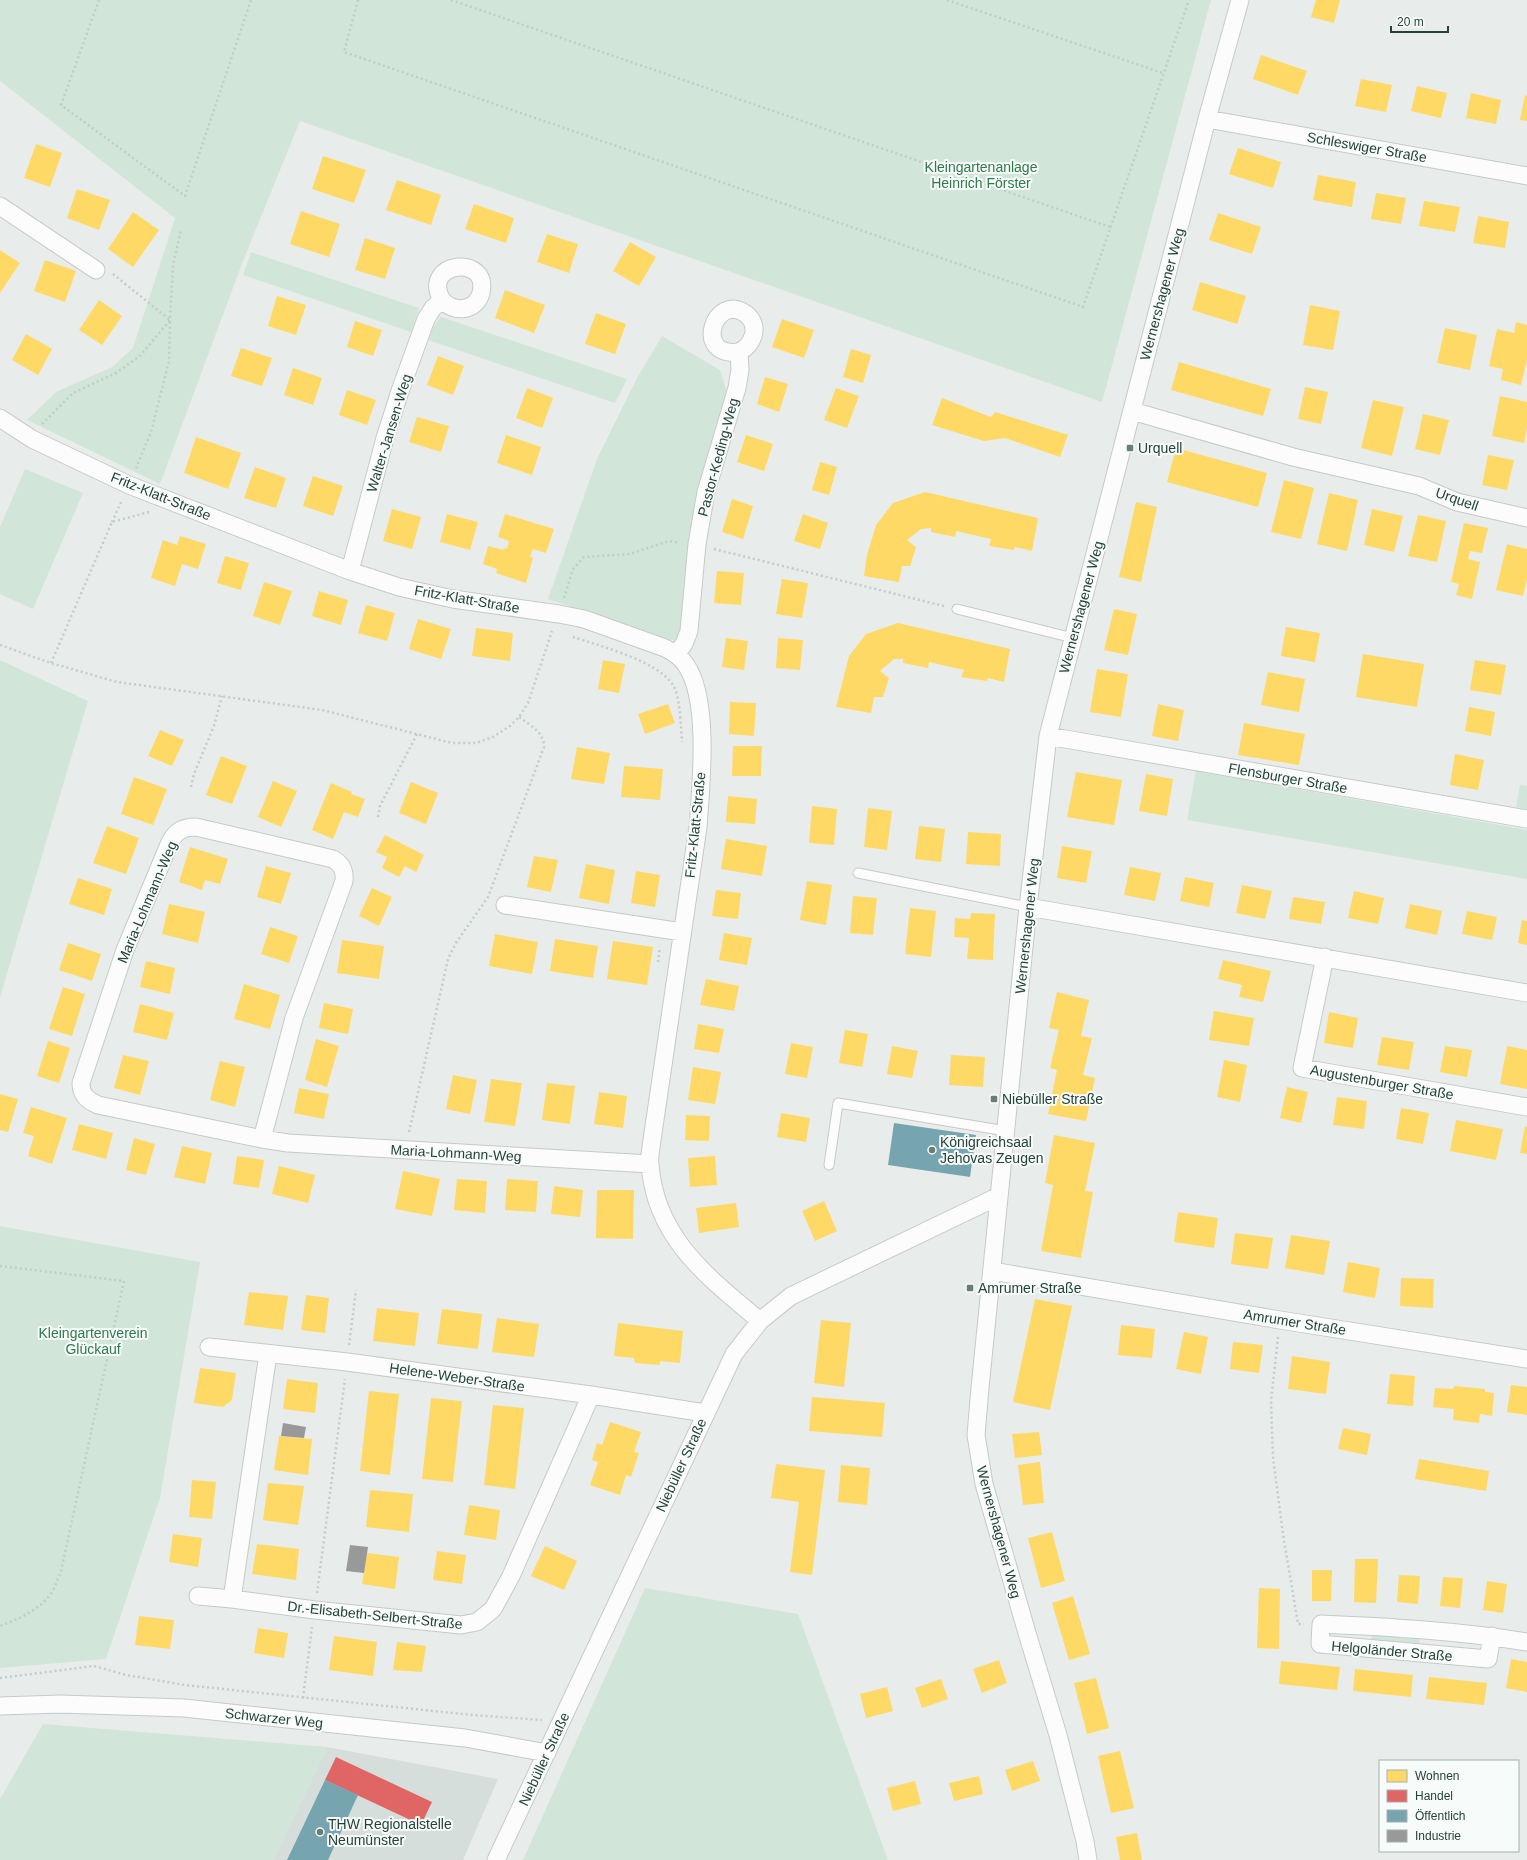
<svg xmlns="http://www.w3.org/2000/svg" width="1527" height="1860" font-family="Helvetica,sans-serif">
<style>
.built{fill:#d6dedb}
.green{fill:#d1e6d8}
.homes{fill:#ffd966}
.shops{fill:#e06666}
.public{fill:#76a5af}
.industry{fill:#999}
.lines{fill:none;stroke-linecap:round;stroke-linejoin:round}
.service-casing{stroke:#c5cac8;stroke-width:11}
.minor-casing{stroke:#c5cac8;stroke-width:19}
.path{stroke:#c3ccca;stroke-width:2.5;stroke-dasharray:2 3;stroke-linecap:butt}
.service{stroke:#fcfcfc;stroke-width:9}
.minor{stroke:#fcfcfc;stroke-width:17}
.poi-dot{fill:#697e78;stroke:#f7fbf9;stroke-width:1.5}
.labels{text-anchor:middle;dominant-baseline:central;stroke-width:4;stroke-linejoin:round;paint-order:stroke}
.street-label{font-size:14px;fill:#24423a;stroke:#f7fbf9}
.park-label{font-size:14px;fill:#2d7a4b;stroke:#f7fbf9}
.poi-label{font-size:14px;fill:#24423a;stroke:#f7fbf9;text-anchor:start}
</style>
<rect width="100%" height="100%" fill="#e8edeb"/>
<!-- built -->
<path class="built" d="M327,1747L498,1779L463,1860H273Z"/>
<!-- green -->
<path class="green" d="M0,0H1211L1102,402L300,121L243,261L160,484L27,420L56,392L112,367L133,348L175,218L0,81Z
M251,252L419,308L411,332L243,275Z
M441,317L627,379L615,403L428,340L434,326Z
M662,336L720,370L727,393L698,487L681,637L675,641L548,599L597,459L636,380Z
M25,469L83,493L33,609L0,594V527Z
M0,660L88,701L0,997Z
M1196,771L1527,830V879L1187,820Z
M1520,785L1527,786V809L1516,807Z
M0,1226L200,1262L160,1498L106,1659L0,1668Z
M645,1588L798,1614L888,1860H523Z
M1372,1633L1420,1637L1419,1644L1371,1641Z
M43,1724L327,1747L273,1860H0V1799Z"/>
<!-- homes -->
<path class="homes" d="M1316,0H1340L1334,23L1311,17Z
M1261,55L1307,71L1298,95L1253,79Z
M1361,79L1392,85L1386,112L1355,106Z
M1417,86L1447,93L1441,118L1411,111Z
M1471,93L1501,100L1496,124L1466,118Z
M1525,95L1527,96V121L1520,120Z
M36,144L62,153L50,187L24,178Z
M1238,148L1281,162L1273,188L1229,174Z
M323,156L366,170L354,203L312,189Z
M1318,175L1356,182L1352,207L1313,200Z
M397,180L441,195L431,225L386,210Z
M77,189L110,200L99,230L67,218Z
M1376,193L1406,198L1401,224L1371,219Z
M1424,201L1460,207L1455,232L1419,226Z
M474,204L514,218L506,243L465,229Z
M301,211L340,224L329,257L290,244Z
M133,212L159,230L133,267L108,249Z
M1218,213L1261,227L1252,254L1209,240Z
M1478,216L1509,222L1505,248L1473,243Z
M547,234L578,244L569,273L537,262Z
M365,238L395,248L385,279L355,270Z
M630,242L656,257L639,286L613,271Z
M0,250L20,263L0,293Z
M45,260L76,271L65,302L34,291Z
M1200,282L1246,296L1237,324L1192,310Z
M505,290L545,305L534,333L495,318Z
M277,296L306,305L296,335L268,326Z
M99,300L122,316L102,345L79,330Z
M1310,305L1340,311L1333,350L1303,345Z
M596,313L626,324L615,354L585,344Z
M782,319L814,330L804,358L772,347Z
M355,321L382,330L373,356L347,347Z
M1516,322L1527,325V360L1521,385L1501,380L1503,369L1489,366L1497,329L1514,333Z
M1445,328L1477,335L1470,370L1437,363Z
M26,334L52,349L38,375L12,360Z
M241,348L272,358L262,386L231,376Z
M851,349L871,355L863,383L843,377Z
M438,356L464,366L453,395L427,385Z
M1179,362L1271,389L1263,416L1171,390Z
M293,368L322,378L313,405L284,395Z
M765,377L788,384L779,412L757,404Z
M1305,387L1328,392L1321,424L1298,419Z
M527,388L553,398L542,428L516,418Z
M836,388L859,396L847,428L824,420Z
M347,390L376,400L367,425L339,415Z
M1500,396L1527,402V428L1524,443L1492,436Z
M942,398L991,417L995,412L1068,435L1060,457L1005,438L984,441L932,425Z
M1373,400L1404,407L1392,456L1361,448Z
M1423,414L1449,420L1440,455L1415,449Z
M417,417L449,426L441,452L409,442Z
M506,435L541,447L532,475L497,463Z
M746,435L773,444L764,471L737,462Z
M196,437L241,453L228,489L184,473Z
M1176,448L1267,473L1258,507L1167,482Z
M1488,455L1514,460L1507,490L1482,485Z
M820,462L837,467L829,495L812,490Z
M255,467L286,478L276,508L244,498Z
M313,476L343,486L333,516L303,506Z
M1284,480L1314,488L1301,539L1271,532Z
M925,492L1038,518L1032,551L1015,547L1014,550L989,546L991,539L956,531L955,537L931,532V528L921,529L907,540L916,547L910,566H902L899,582L864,576L867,555L876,525L893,503Z
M1329,493L1358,500L1347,551L1317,544Z
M732,499L753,506L743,539L722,532Z
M1136,502L1157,507L1141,582L1119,577Z
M392,509L421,517L412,549L383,541Z
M1372,509L1403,516L1394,552L1364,545Z
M447,514L478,522L470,550L440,542Z
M505,514L554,529L546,553L533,549L530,557L533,558L526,583L496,573L497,569L483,564L488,546L503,550L504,548L507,549L509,541L498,537Z
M803,514L828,523L820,549L794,541Z
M1418,515L1446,521L1437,562L1408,556Z
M1464,523L1488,528L1482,553L1470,551L1468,559L1480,562L1472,599L1456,595L1459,584L1451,582Z
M180,536L206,544L198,569L182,564L175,586L151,578L163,540L177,545Z
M1507,544L1527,549V579L1523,596L1496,590Z
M225,556L249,563L241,590L217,583Z
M717,571L744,573L741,605L714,603Z
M782,579L808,583L802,618L776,614Z
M264,582L292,591L280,625L253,616Z
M319,591L348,600L341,625L312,616Z
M366,605L395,613L387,641L358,633Z
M1114,609L1137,614L1128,655L1104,650Z
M418,619L451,629L441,659L409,649Z
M898,623L1010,649L1004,682L988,678L987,681L961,677L964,670L929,662L928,668L903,663V659H894L880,671L889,678L883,697H874L871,713L836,707L849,656L866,634Z
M1286,627L1320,633L1315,662L1281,656Z
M476,628L513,633L510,661L472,656Z
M726,638L748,641L744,670L722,667Z
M778,638L803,640L800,670L776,668Z
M1363,654L1424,664L1417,707L1356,697Z
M603,660L625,664L619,693L598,689Z
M1475,660L1506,665L1501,695L1470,690Z
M1097,669L1128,674L1121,717L1090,712Z
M1268,672L1305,679L1299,712L1261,705Z
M730,702L756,703L754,736L729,734Z
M668,704L675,723L645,734L638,714Z
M1158,704L1184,710L1178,741L1152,736Z
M1469,707L1495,712L1491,736L1465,731Z
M1244,723L1305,734L1299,765L1238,755Z
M160,730L184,740L172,766L148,756Z
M733,746H762L761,776H732Z
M577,747L610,753L604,784L571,779Z
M1455,754L1484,760L1478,790L1450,785Z
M221,756L247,766L232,804L206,795Z
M624,766L663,769L660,800L621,797Z
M1076,772L1122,780L1114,825L1067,817Z
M1146,774L1173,779L1167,816L1139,811Z
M134,777L167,789L153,825L121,814Z
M273,781L297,791L281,827L258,817Z
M411,782L438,793L426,824L399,813Z
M331,783L352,792L351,794L365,799L358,817L344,812L333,839L312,830Z
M728,796L757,799L755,824L726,822Z
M812,806L837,809L834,845L809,843Z
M868,808L892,811L887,850L864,847Z
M107,826L139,838L126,874L93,863Z
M919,826L945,829L941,862L915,859Z
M968,832L1001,834L1000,866L966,864Z
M385,835L424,855L416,872L405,866L399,877L382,868L387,857L376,852Z
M726,839L767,846L762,876L721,869Z
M1062,846L1092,851L1086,883L1057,878Z
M190,847L228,859L220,884L205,880L202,890L179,882Z
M534,856L558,860L551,892L527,887Z
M586,864L615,870L609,904L579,898Z
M266,866L291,873L281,904L257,897Z
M1130,867L1161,873L1155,901L1124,895Z
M636,871L660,875L655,907L631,903Z
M1185,877L1214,883L1209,907L1180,901Z
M78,878L112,889L104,915L69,904Z
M807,881L832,885L826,925L800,920Z
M1242,885L1272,891L1265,919L1236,913Z
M372,888L392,897L379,926L359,916Z
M716,890L741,893L738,919L712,916Z
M1354,891L1384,898L1378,924L1348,918Z
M853,896L877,898L873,935L850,933Z
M1293,897L1325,902L1321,924L1289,919Z
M169,904L205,912L198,943L162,934Z
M1410,904L1442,911L1437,935L1405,928Z
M910,908L936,911L931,957L905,954Z
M1467,911L1497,917L1492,940L1462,934Z
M971,913L995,914L993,960L967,959L969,938L954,937L955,918L970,919Z
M1522,920L1527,921V945L1518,943Z
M270,927L298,936L289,963L261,954Z
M724,933L752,938L747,965L719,960Z
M495,934L538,942L532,974L489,966Z
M555,939L598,946L593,978L550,971Z
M342,940L384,946L379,979L337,973Z
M613,941L653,947L647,985L607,979Z
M68,943L101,954L92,981L59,970Z
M1223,960L1271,971L1263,1002L1239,997L1242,985L1218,979Z
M146,961L175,968L170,994L140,987Z
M706,979L739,986L734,1011L700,1005Z
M244,984L280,995L270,1029L234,1019Z
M63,987L85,994L72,1036L49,1029Z
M1057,992L1089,1000L1081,1036L1092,1038L1083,1075L1095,1078L1086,1121L1048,1114L1057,1070L1050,1068L1059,1030L1049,1028Z
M324,1003L353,1009L348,1034L319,1028Z
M140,1004L174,1013L167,1040L133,1032Z
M1214,1011L1254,1018L1249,1046L1209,1040Z
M1329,1012L1358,1018L1353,1048L1324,1043Z
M698,1024L724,1029L719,1053L694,1049Z
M845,1030L868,1034L862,1067L839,1063Z
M1382,1037L1414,1042L1409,1070L1377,1065Z
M316,1039L339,1046L327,1087L305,1080Z
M48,1041L70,1048L59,1083L37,1076Z
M791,1043L813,1047L807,1078L785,1074Z
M892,1046L918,1051L912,1078L887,1074Z
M1445,1046L1472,1050L1467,1077L1440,1072Z
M1507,1046L1527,1050V1089L1500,1084Z
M123,1055L149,1061L140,1095L114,1088Z
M951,1055L985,1057L983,1087L949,1085Z
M1224,1060L1247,1065L1240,1102L1217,1097Z
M220,1061L245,1067L235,1107L210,1100Z
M693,1067L721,1072L715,1104L688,1100Z
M453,1075L477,1080L470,1114L446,1109Z
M491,1079L522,1083L515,1126L484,1122Z
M547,1083L575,1086L570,1124L542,1120Z
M1287,1087L1308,1092L1301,1123L1280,1118Z
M299,1088L329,1094L324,1119L294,1113Z
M599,1092L627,1096L623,1128L594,1124Z
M0,1094L18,1099L8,1132L0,1130Z
M1337,1097L1367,1101L1364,1129L1333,1125Z
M31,1107L67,1118L52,1164L28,1156L34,1136L23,1133Z
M1401,1108L1429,1113L1423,1144L1396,1139Z
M781,1113L810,1118L806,1142L777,1137Z
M686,1115L710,1116L709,1141L685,1140Z
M1456,1120L1503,1129L1496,1160L1450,1151Z
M79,1124L113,1133L106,1159L72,1150Z
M1525,1126L1527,1127V1154L1520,1153Z
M1054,1135L1095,1143L1085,1191L1093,1192L1081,1258L1041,1251L1053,1185L1045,1183Z
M134,1138L155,1144L146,1175L126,1170Z
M182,1146L212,1153L205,1184L174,1177Z
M237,1156L264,1160L259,1188L233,1184Z
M715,1156L717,1185L690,1187L688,1158Z
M279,1166L315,1175L308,1203L272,1194Z
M403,1171L440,1179L432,1216L395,1209Z
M457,1179L487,1181L485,1213L454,1210Z
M507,1179L538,1181L536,1212L505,1210Z
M554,1186L583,1190L580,1217L551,1214Z
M597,1190H634L633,1239L596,1238Z
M824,1201L837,1231L815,1241L802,1211Z
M736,1203L739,1227L699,1233L696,1208Z
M1178,1212L1218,1218L1214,1248L1174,1242Z
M1235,1233L1273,1238L1268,1269L1231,1264Z
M1291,1235L1330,1241L1324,1275L1285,1268Z
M1348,1262L1380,1268L1375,1298L1343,1292Z
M1401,1278L1434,1279L1433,1308L1400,1306Z
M249,1292L288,1296L283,1330L244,1325Z
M306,1295L329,1298L325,1333L301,1330Z
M1035,1299L1072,1306L1050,1410L1013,1402Z
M377,1308L419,1313L415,1346L373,1341Z
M442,1309L482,1314L478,1349L437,1344Z
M497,1318L539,1324L534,1357L492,1352Z
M821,1320L851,1323L844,1387L814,1383Z
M618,1323L683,1331L680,1363L660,1361V1365L635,1363L634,1358L614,1356Z
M1121,1325L1155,1329L1152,1358L1118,1355Z
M1184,1332L1208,1337L1201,1374L1176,1369Z
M1233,1342L1263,1345L1259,1373L1230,1369Z
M1292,1356L1330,1362L1326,1394L1288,1389Z
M200,1368L236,1373L232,1400L223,1407L194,1403Z
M1390,1374L1415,1376L1413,1406L1387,1404Z
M287,1379L318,1383L315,1413L283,1409Z
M1511,1385L1527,1387V1415L1507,1412Z
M1454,1386L1485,1389V1392L1494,1393L1492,1416L1480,1414L1479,1423L1453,1420L1454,1409L1433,1407L1435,1388L1453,1389Z
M369,1391L399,1394L390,1475L360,1471Z
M812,1397L885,1403L882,1437L809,1431Z
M431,1398L462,1401L453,1482L422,1479Z
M493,1405L524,1408L515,1489L484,1485Z
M610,1422L641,1432L634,1452L639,1453L631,1477L626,1475L620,1495L590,1485L598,1462L592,1460L597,1443L602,1445Z
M1343,1428L1371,1434L1367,1455L1338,1449Z
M1039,1432L1042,1455L1015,1458L1012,1434Z
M279,1436L312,1439L308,1475L274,1470Z
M1419,1459L1489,1471L1486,1491L1415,1479Z
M1040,1462L1044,1503L1023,1505L1018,1465Z
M776,1464L825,1470L812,1575L790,1572L799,1502L771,1498Z
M841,1465L870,1468L867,1505L838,1502Z
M192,1480L216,1482L212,1519L189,1517Z
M268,1483L304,1486L298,1525L263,1520Z
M370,1490L413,1494L409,1532L366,1527Z
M469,1505L500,1510L496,1540L464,1535Z
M1052,1532L1065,1581L1041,1588L1028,1538Z
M173,1534L202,1538L198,1567L169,1562Z
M257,1544L299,1549L296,1580L252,1574Z
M545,1546L577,1561L564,1590L531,1576Z
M437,1551L466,1555L462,1584L433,1580Z
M367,1553L399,1557L395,1589L362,1584Z
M1355,1559H1378L1376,1603L1354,1602Z
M1312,1570H1332L1331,1601H1312Z
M1399,1575L1420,1576L1418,1604L1397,1602Z
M1443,1577L1463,1578L1460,1608L1440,1606Z
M1487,1581L1507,1584L1503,1613L1483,1610Z
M1259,1588L1280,1589L1279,1649L1257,1648Z
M1073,1596L1090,1654L1069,1660L1052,1603Z
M139,1616L174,1620L170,1649L135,1645Z
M258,1628L288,1633L284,1658L254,1653Z
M334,1636L377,1642L373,1676L329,1670Z
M397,1642L426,1646L422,1672L393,1670Z
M1511,1659L1527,1662V1692L1506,1688Z
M999,1660L1007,1683L982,1693L973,1669Z
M1281,1661L1340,1667L1337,1690L1279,1684Z
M1355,1669L1413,1675L1411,1697L1353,1691Z
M1429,1677L1487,1683L1484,1705L1426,1699Z
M1096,1678L1109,1728L1087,1734L1074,1683Z
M941,1679L948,1699L922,1708L915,1688Z
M887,1687L893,1711L866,1718L860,1694Z
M1120,1751L1134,1808L1111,1813L1098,1756Z
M1033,1761L1040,1781L1012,1791L1005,1770Z
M979,1776L983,1794L954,1801L949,1783Z
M915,1781L921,1804L893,1811L887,1788Z
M1137,1833L1142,1860H1120L1116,1837Z"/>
<!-- shops -->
<path class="shops" d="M336,1757L432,1802L421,1825L325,1780Z"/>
<!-- public -->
<path class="public" d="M894,1123L976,1135L970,1177L888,1165Z
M325,1780L358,1795L328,1860H287Z"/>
<!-- industry -->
<path class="industry" d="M283,1423L306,1427L304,1438L281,1436Z
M350,1545L368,1547L364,1573L346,1571Z"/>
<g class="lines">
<!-- service casing -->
<g class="service-casing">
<path id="service" d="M957,609L1073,638
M858,873L1028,907
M829,1165L838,1103L1006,1131"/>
</g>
<!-- minor casing -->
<g class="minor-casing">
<path id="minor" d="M1207,119L1527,176
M0,206L96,270
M1132,411L1293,457L1419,486L1457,502L1527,518
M0,418L32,439L129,485L350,571L399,587L453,599L559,614L584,619L665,648C673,652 681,657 686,665C710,700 701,785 698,827L652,1140C651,1148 649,1157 650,1165C656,1239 708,1277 760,1321
M350,571L385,438L400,391L426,319L433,308L442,300C453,313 476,312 481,293C490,253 420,262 442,300
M676,654L684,644L689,631L697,544L706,492L737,388L740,370L739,352C753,345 761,326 746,314C715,291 692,358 739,352
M1048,736L1527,819
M505,905L682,932
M1028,907L1527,993
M1325,957L1302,1068L1527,1107
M262,1139L294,1018L344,881C345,871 342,864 333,859L196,827C183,827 176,831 170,842L125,950L81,1083C81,1095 87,1100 98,1105L262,1139L288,1143L650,1164
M992,1271L1280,1320L1527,1359
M209,1347L347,1362L591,1395L705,1413
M268,1354L232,1599L315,1610L461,1625L477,1622L493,1609L511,1576L591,1395
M198,1596L232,1599
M1492,1636L1488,1659L1320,1644L1321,1624C1390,1627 1459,1631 1527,1642
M0,1706L60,1704L184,1708L465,1738L547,1753
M496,1860L734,1354L760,1321L791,1296L999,1196
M1088,1860L1085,1841L1058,1735L1027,1633L984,1484L976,1435L980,1388L1028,907L1048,736L1207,119L1240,0"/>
</g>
<!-- path -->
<path class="path" d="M99,0L61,105L185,196L251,0
M358,0L344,52L1083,307L1189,0
M451,0L1110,227
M947,0L1163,73
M113,274L170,320L169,361L151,432L136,468
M42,424L73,393L116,373L140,356L170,320L173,265L181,230
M112,522L122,500
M714,549L944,606
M564,598L573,569L584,557L630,554L669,541L680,543
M573,637C600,646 658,661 673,685C680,695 681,728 682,742
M0,645L51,663L117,682L322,710L452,743H476L493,737L510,726L519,717L528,703L552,631
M51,663L112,522L149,512
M191,787L194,774L214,726L222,696
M378,817L380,806L417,734
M658,962L660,947
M409,1132L448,959L456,943L488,897L544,747C544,732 531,726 519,717
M0,1266L124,1281L61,1571C58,1578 56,1585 52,1592C40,1610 19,1619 0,1626
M1278,1337L1271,1401L1273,1457L1283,1534L1298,1624H1304
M349,1345L356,1290
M317,1593L345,1379
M0,1678L94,1666L126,1675L185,1685L472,1715L542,1720
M303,1698L312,1627"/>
<!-- service -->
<use href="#service" class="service"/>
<!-- minor -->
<use href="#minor" class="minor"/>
</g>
<!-- markers -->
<g class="poi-dot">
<rect x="1126" y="444" width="8" height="8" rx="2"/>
<rect x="990" y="1095" width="8" height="8" rx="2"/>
<circle cx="932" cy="1150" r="4"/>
<rect x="966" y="1284" width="8" height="8" rx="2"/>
<circle cx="320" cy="1832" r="4"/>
</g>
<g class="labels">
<!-- street labels -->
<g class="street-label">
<text transform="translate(1367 147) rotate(10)">Schleswiger Straße</text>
<text transform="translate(1162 294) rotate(-75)">Wernershagener Weg</text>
<text transform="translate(389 433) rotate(-73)">Walter-Jansen-Weg</text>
<text transform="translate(718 457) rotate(-75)">Pastor-Keding-Weg</text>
<text transform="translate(161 496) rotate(22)">Fritz-Klatt-Straße</text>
<text transform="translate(1457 499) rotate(19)">Urquell</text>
<text transform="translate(467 599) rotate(10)">Fritz-Klatt-Straße</text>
<text transform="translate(1081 607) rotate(-75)">Wernershagener Weg</text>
<text transform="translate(1288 778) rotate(10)">Flensburger Straße</text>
<text transform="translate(695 825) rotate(-84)">Fritz-Klatt-Straße</text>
<text transform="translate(147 902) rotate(-67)">Maria-Lohmann-Weg</text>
<text transform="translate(1027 926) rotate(-84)">Wernershagener Weg</text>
<text transform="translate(1382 1082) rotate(10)">Augustenburger Straße</text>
<text transform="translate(456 1153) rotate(3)">Maria-Lohmann-Weg</text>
<text transform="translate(1295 1322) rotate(9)">Amrumer Straße</text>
<text transform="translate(457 1377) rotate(8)">Helene-Weber-Straße</text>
<text transform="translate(681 1465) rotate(-65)">Niebüller Straße</text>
<text transform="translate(999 1532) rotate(75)">Wernershagener Weg</text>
<text transform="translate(375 1615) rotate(6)">Dr.-Elisabeth-Selbert-Straße</text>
<text transform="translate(1392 1651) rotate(5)">Helgoländer Straße</text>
<text transform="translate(274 1718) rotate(6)">Schwarzer Weg</text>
<text transform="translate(544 1759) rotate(-65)">Niebüller Straße</text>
</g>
<!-- park labels -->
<g class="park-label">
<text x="981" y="167">Kleingartenanlage<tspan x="981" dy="16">Heinrich Förster</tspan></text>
<text x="93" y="1333">Kleingartenverein<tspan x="93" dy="16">Glückauf</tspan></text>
</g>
<!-- poi labels -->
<g class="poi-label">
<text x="1138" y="448">Urquell</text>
<text x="1002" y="1099">Niebüller Straße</text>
<text x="940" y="1142">Königreichsaal<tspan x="940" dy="16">Jehovas Zeugen</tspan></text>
<text x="978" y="1288">Amrumer Straße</text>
<text x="328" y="1824">THW Regionalstelle<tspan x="328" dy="16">Neumünster</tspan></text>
</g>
</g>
<!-- legend -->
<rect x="1379" y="1760" width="140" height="92" fill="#f7fbf9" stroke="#a3b1ad"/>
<rect x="1387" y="1770" width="20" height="12" fill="#ffd966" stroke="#a3b1ad"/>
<text x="1415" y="1780" font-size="12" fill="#24423a">Wohnen</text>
<rect x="1387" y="1790" width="20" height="12" fill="#e06666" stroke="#a3b1ad"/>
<text x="1415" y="1800" font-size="12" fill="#24423a">Handel</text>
<rect x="1387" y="1810" width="20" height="12" fill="#76a5af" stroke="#a3b1ad"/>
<text x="1415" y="1820" font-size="12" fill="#24423a">Öffentlich</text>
<rect x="1387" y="1830" width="20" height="12" fill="#999999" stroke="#a3b1ad"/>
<text x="1415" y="1840" font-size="12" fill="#24423a">Industrie</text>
<!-- scale -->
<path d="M1391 26v6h57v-6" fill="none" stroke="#24423a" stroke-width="2"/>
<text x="1397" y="26" font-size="12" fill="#24423a" stroke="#f7fbf9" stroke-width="3" paint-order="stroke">20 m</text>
</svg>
